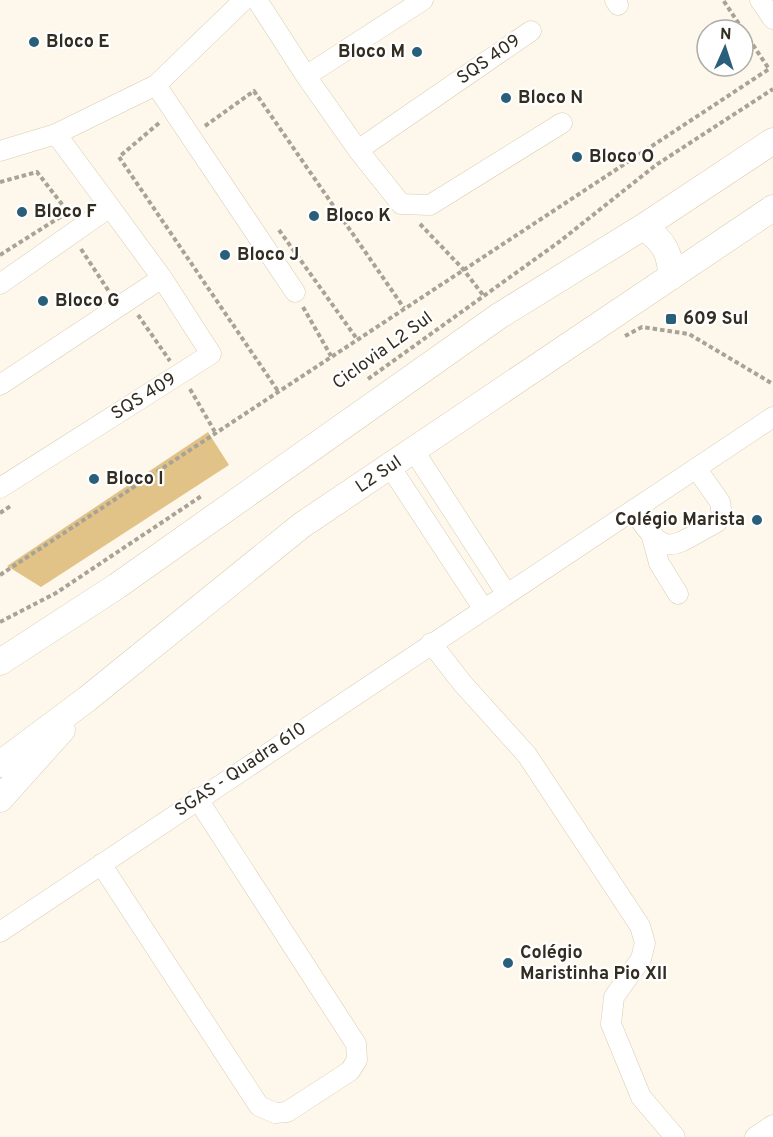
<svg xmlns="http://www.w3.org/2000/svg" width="773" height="1137" font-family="Overpass,sans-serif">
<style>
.green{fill:#e1c387}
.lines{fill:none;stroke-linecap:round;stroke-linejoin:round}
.minor-casing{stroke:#dacbae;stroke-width:21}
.major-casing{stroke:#dacbae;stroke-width:27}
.path{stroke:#a8a297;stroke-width:4;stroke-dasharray:4.5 3;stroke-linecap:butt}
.minor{stroke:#fff;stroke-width:20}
.major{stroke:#fff;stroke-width:26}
.poi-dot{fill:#2a5f7b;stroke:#fff;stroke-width:2}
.labels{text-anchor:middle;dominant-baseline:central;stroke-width:4.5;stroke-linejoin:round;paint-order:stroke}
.poi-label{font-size:18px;font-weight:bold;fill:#322c21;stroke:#fff;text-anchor:start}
.street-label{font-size:18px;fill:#322c21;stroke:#fff}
</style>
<rect width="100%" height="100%" fill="#fef8ec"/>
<!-- green -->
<path class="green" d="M208,432L229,465L41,587L7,566Z"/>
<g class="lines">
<!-- minor casing -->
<g class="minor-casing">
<path id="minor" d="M257,0L306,76L423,0
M615,0L618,5
M760,0L773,19
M306,76L358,150L531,31
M156,85L244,0
M358,150L401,204L430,205L562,123
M0,151L56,134
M110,207L56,134L156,85L295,292
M0,284L110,207L162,278
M0,385L162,278L211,354L0,488
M414,451L506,593
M391,468L483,608
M633,510C667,560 669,548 717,522L722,516L720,502L696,468
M652,537L659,563L678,594
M431,643L463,684L527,755L640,926L645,943L641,959L614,997L611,1024L641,1097L675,1137
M101,864L259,1106L275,1113L287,1112L350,1071L357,1060L356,1044L197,798
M0,932L773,417
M755,1137L773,1125"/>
</g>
<!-- major casing -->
<g class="major-casing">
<path id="major" d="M643,227C663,240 671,253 671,277
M0,662L117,586L499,316L643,227L773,141
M0,764L87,699L302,525L773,208
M0,799L62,730"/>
</g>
<!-- path -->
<path class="path" d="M159,123L119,157L278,391
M205,126L254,91L404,308
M0,182L37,172L68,212L0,255
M420,224L463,269L483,295
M279,230L357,339
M81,249L110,293
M303,307L331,356
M138,315L170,361
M625,336L642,327L689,334L773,384
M368,379L559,242L656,165L773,89
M190,389L215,432
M0,513L12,505
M0,575L769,69L723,0
M0,622L56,593L203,495"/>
<!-- minor -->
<use href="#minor" class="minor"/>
<!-- major -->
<use href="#major" class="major"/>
</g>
<!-- markers -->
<g class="poi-dot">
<circle cx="34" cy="42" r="6"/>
<circle cx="417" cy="52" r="6"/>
<circle cx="506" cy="98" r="6"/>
<circle cx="577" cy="157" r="6"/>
<circle cx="22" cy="212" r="6"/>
<circle cx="314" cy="216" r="6"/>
<circle cx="225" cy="255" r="6"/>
<circle cx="43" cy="301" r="6"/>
<rect x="665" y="313" width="12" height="12" rx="3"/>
<circle cx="94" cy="479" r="6"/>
<circle cx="757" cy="520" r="6"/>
<circle cx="508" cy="963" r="6"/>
</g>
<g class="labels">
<!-- poi labels -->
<g class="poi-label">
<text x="46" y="42">Bloco E</text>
<text x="405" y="52" text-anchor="end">Bloco M</text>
<text x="518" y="98">Bloco N</text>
<text x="589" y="157">Bloco O</text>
<text x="34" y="212">Bloco F</text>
<text x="326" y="216">Bloco K</text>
<text x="237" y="255">Bloco J</text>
<text x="55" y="301">Bloco G</text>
<text x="683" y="319">609 Sul</text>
<text x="106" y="479">Bloco I</text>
<text x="745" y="520" text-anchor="end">Colégio Marista</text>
<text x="520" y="953">Colégio<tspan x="520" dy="21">Maristinha Pio XII</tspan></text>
</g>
<!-- street labels -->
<g class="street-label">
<text transform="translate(489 60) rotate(-35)">SQS 409</text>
<text transform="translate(383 351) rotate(-36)">Ciclovia L2 Sul</text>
<text transform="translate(144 397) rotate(-32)">SQS 409</text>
<text transform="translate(379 475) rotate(-34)">L2 Sul</text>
<text transform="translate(241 770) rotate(-34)">SGAS - Quadra 610</text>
</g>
</g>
<!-- north arrow -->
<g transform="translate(725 48) rotate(3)"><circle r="28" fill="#ffffff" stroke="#adaba6" stroke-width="1.5"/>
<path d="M0-4.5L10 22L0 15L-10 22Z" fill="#2a5f7b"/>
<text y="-9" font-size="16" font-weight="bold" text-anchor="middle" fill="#322c21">N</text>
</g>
</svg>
